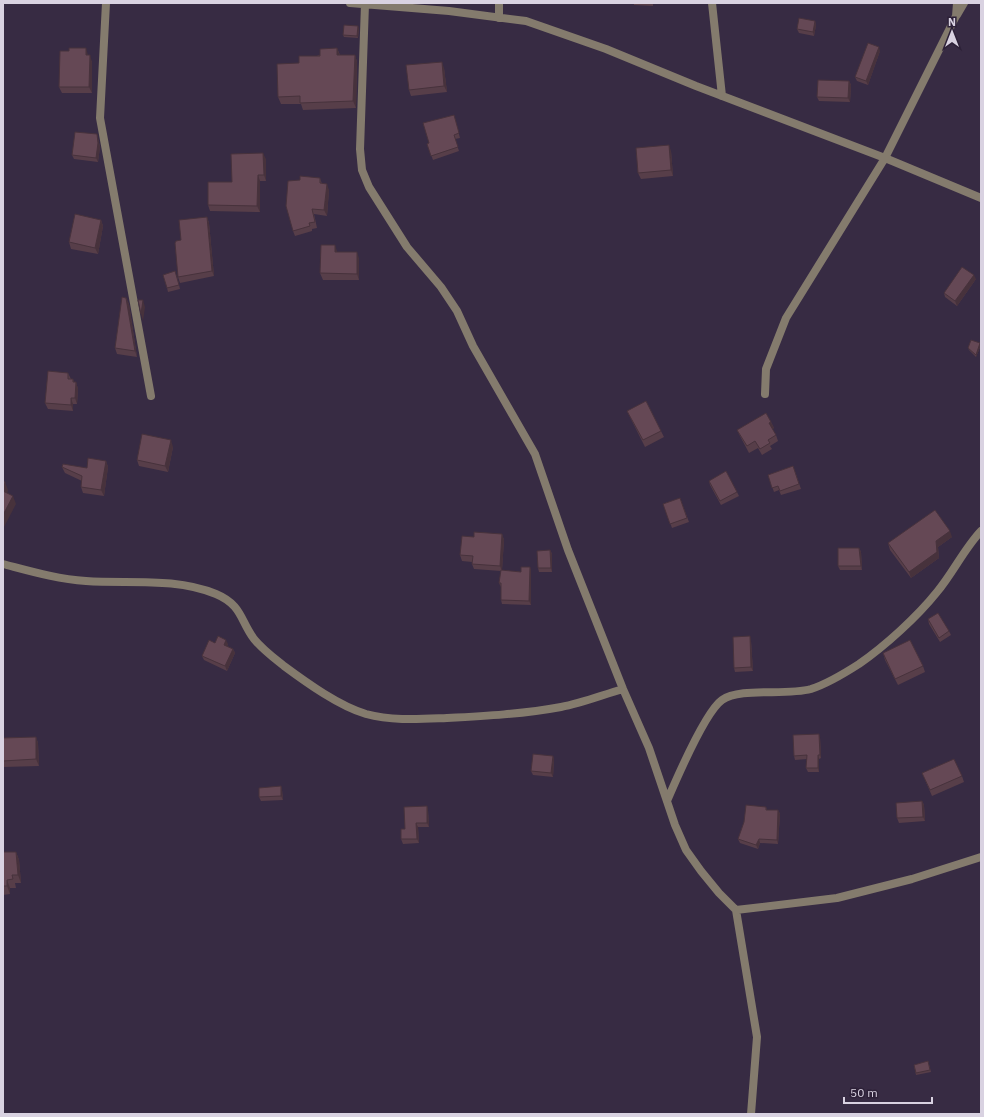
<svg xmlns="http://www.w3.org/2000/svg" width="984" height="1117" font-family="'IBM Plex Sans',sans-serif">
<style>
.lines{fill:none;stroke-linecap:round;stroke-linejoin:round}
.minor{stroke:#847b6d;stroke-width:8}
.wall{fill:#573e49}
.shaded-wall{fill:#47323c}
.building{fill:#654855;stroke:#47323c}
</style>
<rect width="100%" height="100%" fill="#372b43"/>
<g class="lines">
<!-- minor -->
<path class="minor" d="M106,3L100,118L151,396
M350,3L449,11L526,21L606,49L696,86L885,158L981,198
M499,3V18
M712,3L722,96
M365,4L360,149L362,170L369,187L407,247L441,287L457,311L473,346L535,454L568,550L623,689L649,748L675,825L686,850L701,871L719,893L736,910L837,898L912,879L981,857
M957,15L964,3
M765,394L766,369L786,318L885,158L956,16L957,3
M3,564C30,571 57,579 86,581C129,584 175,577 216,594C242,605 240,620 254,639C263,650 274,658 284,666C307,683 339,706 366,714C392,721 420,719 447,718C485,716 523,714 561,707C582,703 602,695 623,689
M667,801C676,780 705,712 722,700C740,687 786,696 811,689C827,684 845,673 859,664C885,646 917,617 937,592C953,573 964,549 981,531
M736,910L757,1037L751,1114"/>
</g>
<!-- wall -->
<path class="wall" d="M634,3H653V6L634,5Z
M815,21L816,25L814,36L799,33L797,29Z
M359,28L358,38L344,37L343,35Z
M337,48L340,55H355L357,62L356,108L303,110L301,104H281L278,97L299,63Z
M880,51L868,85L857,81L855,77Z
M88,55L92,62V93H62L59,87Z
M444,68L447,92L411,96L409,90Z
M849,81L851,85L850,102L819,101L817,97Z
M455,119L460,138L455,139L459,151L433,160L427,144L429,143Z
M98,138L100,147L98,162L74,159L72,155Z
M671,151L673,176L641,179L638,173Z
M266,159V181H260V212L210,211L208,205L232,182Z
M320,178L322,184L329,190L327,216L314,214L317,228L312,229V231L295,236L293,231Z
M207,217L209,223L214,276L180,283L178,277L181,240Z
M101,220L103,226L98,254L71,249L69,242Z
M359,258V280H323L320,273Z
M177,276L180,289L168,292L167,288Z
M976,279L957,306L945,297L944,293Z
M126,298L129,304L137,357L117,354L115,348Z
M980,343L981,345L976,357L969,350L968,348Z
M68,373L71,379H73L74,382H76L78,389L77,404H73V411L48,409L45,403Z
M627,411L661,431L664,437L645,447Z
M771,422L774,428L772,429L776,435L778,441L770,446L772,449L762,455L758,448L749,453L740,436L737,430Z
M173,447L168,472L139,466L137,460Z
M106,461L108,467L104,496L83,493L81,487L82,481L65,473L62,467L87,468Z
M793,466L801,489L781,495L779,490L774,492L768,475Z
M709,481L737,492L739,496L721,505L710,485Z
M680,498L689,522L672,528L663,504Z
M502,534L504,540L502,570L521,572L530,567L531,571V605L502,604L501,600V587L499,583L501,571L474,569L472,564V562L462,561L460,555L474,537Z
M952,537L938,547L939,558L911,578L890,550L888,543Z
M859,548L861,552L862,570H840L838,566Z
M550,550L552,554V572H539L538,568Z
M928,619L949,631L951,635L940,642L929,624Z
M751,641L753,671L735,672L734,668Z
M215,643L228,644L227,646L233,649L235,653L227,671L204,660L202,656Z
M883,653L923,666L925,672L898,685L885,660Z
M36,737L38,743L39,766L3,767V738Z
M820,737L821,758L819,759V772H808L806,768L807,759L795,760L794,756Z
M553,756L554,760L553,777L533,775L531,771Z
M922,773L962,776L964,782L932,796Z
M281,786L282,790L283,800L261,801L259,797Z
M922,801L924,805L925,821L899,823L897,818Z
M427,806L428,810L429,827H418L419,843L403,844L401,839L405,829Z
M766,807L767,810H778L780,814L778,844L760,843L758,849L740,843L738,839Z
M3,852H16L19,860L21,883H15L16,888H10V894L3,895Z
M928,1061L931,1072L916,1075L914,1065Z"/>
<!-- shaded-wall -->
<path class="shaded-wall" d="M815,21L816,25L814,36L813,32Z
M358,26L359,28L358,38L357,36Z
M879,47L880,51L868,85L866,81Z
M86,48L88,55V61L86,55Z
M337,48L340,56L337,55Z
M90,55L92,62V93L89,87Z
M355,55L357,62L356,108L353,101Z
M442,62L444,68L447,92L444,86Z
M849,81L851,85L850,102L848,98Z
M97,134L98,138L100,147L98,162L96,158Z
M669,145L671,151L673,176L671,170Z
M263,153L266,159V181L264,175Z
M258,175L260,181V212L257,206Z
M327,184L329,190L327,216L324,210Z
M207,217L209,223L214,276L212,271Z
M101,220L103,226L98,254L95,248Z
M335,245L337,251V258L335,252Z
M357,252L359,258V280L357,274Z
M974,275L976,279L957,306L955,301Z
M126,298L129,304L137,357L135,351Z
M143,300L145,307L143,321L141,314Z
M980,343L981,345L976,357V355Z
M76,382L78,389L77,404L75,398Z
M71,398L73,404V411L71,405Z
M771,422L774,428L771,430L769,423Z
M171,440L173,447L168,472L165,466Z
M106,461L108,467L104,496L101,490Z
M5,482L8,490L6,499L3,491Z
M13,496L16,504L3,529V515Z
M950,531L952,537L938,547L939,558L911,578L909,572L936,541Z
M502,534L504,540L502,571L500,566Z
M859,548L861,552L862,570L861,566Z
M550,550L552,554V572L551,568Z
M530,567L531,571V605L529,601Z
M750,636L751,641L753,671L751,667Z
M226,640L228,644L226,649L224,645Z
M233,649L235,653L227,671L225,666Z
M819,734L820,737L821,758L820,755Z
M36,737L38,743L39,766L36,759Z
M818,755L819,759V772L818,768Z
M553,756L554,760L553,777L551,773Z
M281,786L282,790L283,800L281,796Z
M922,801L924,805L925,821L923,817Z
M427,806L428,810L429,827L427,823Z
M778,810L780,814L778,844L777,840Z
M416,823L418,827L419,843L417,839Z
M759,839L760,843L758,849L756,845Z
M16,852L19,860L21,883L18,875Z
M7,880L10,888V894L7,886Z"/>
<!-- building -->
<path class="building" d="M799,18L815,21L813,32L797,29Z
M344,25L358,26L357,36L343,35Z
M868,43L879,47L866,81L855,77Z
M69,48H86V55H90L89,87H59L60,51H69Z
M337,48V55H355L353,101L300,103V96L278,97L277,64L299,63V56H320V49Z
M442,62L444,86L409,90L406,65Z
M818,80L849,81L848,98L817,97Z
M454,115L459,133L454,135L458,147L431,156L427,144L429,143L423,123Z
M75,132L97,134L98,143L96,158L72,155Z
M669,145L671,170L638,173L636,148Z
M263,153L264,175H258L257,206L208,205V182H232L231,154Z
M300,176L320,178V183L327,184L324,210L312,209L315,222L309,223L310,226L293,231L286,206L288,181L300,180Z
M75,214L101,220L95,248L69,242Z
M207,217L212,271L178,277L175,243L176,241L181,240L179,220Z
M321,245H335V252H357V274L320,273Z
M962,267L974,275L955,301L944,293Z
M175,271L179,285L167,288L163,275Z
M122,297L126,298L135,351L115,348Z
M138,300H143L141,314Z
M971,340L980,343L976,355L968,348Z
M48,371L68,373V379H73V382H76L75,398H71V405L45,403Z
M646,401L661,431L643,440L627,411Z
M766,413L771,422L769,423L776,435L768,440L770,443L760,449L755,441L747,446L737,430Z
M142,434L171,440L165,466L137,460Z
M88,458L106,461L101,490L81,487L82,476L62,467L63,464L87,468Z
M793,466L799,484L780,491L778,486L772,488L768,475Z
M726,471L737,492L720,501L709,481Z
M3,481L5,482L3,491L13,496L3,515Z
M680,498L687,518L670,524L663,504Z
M935,510L950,531L936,541L937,552L909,572L888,543Z
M474,532L502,534L500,566L472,564L473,556L460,555L462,536L474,537Z
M838,548H859L861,566H838Z
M550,550L551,568H538L537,551Z
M521,567H530L529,601L501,600V583H499L501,570L521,572Z
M938,613L949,631L939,638L928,619Z
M218,636L226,640L224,645L233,649L225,666L202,656L209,640L215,643Z
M750,636L751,667L734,668L733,637Z
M910,640L923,666L895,679L883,653Z
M819,734L820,755H818V768H806L807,755L794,756L793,735Z
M36,737V759L3,761V738Z
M533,754L553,756L551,773L531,771Z
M954,759L962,776L930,790L922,773Z
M281,786V796L259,797V788Z
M922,801L923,817L897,818L896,803Z
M746,805L766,807V810H778L777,840L759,839L756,845L738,839L744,822Z
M427,806V823H416L417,839H401V829H405L404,807Z
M3,852H16L18,875H12L13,879L7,880V886H3Z
M928,1061L930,1070L916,1073L914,1065Z"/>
<!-- border -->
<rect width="984" height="1117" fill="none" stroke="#d9d2e1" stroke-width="8"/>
<!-- north arrow -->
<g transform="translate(952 32)" stroke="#2d2138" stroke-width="3" paint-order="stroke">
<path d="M0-3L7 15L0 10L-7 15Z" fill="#d9d2e1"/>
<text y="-6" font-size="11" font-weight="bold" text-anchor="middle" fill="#d9d2e1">N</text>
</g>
<!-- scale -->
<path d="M844 1097v6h88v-6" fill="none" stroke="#d9d2e1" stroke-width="2"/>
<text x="850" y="1097" font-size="12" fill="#d9d2e1" stroke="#2d2138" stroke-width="3" paint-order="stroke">50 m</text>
</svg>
